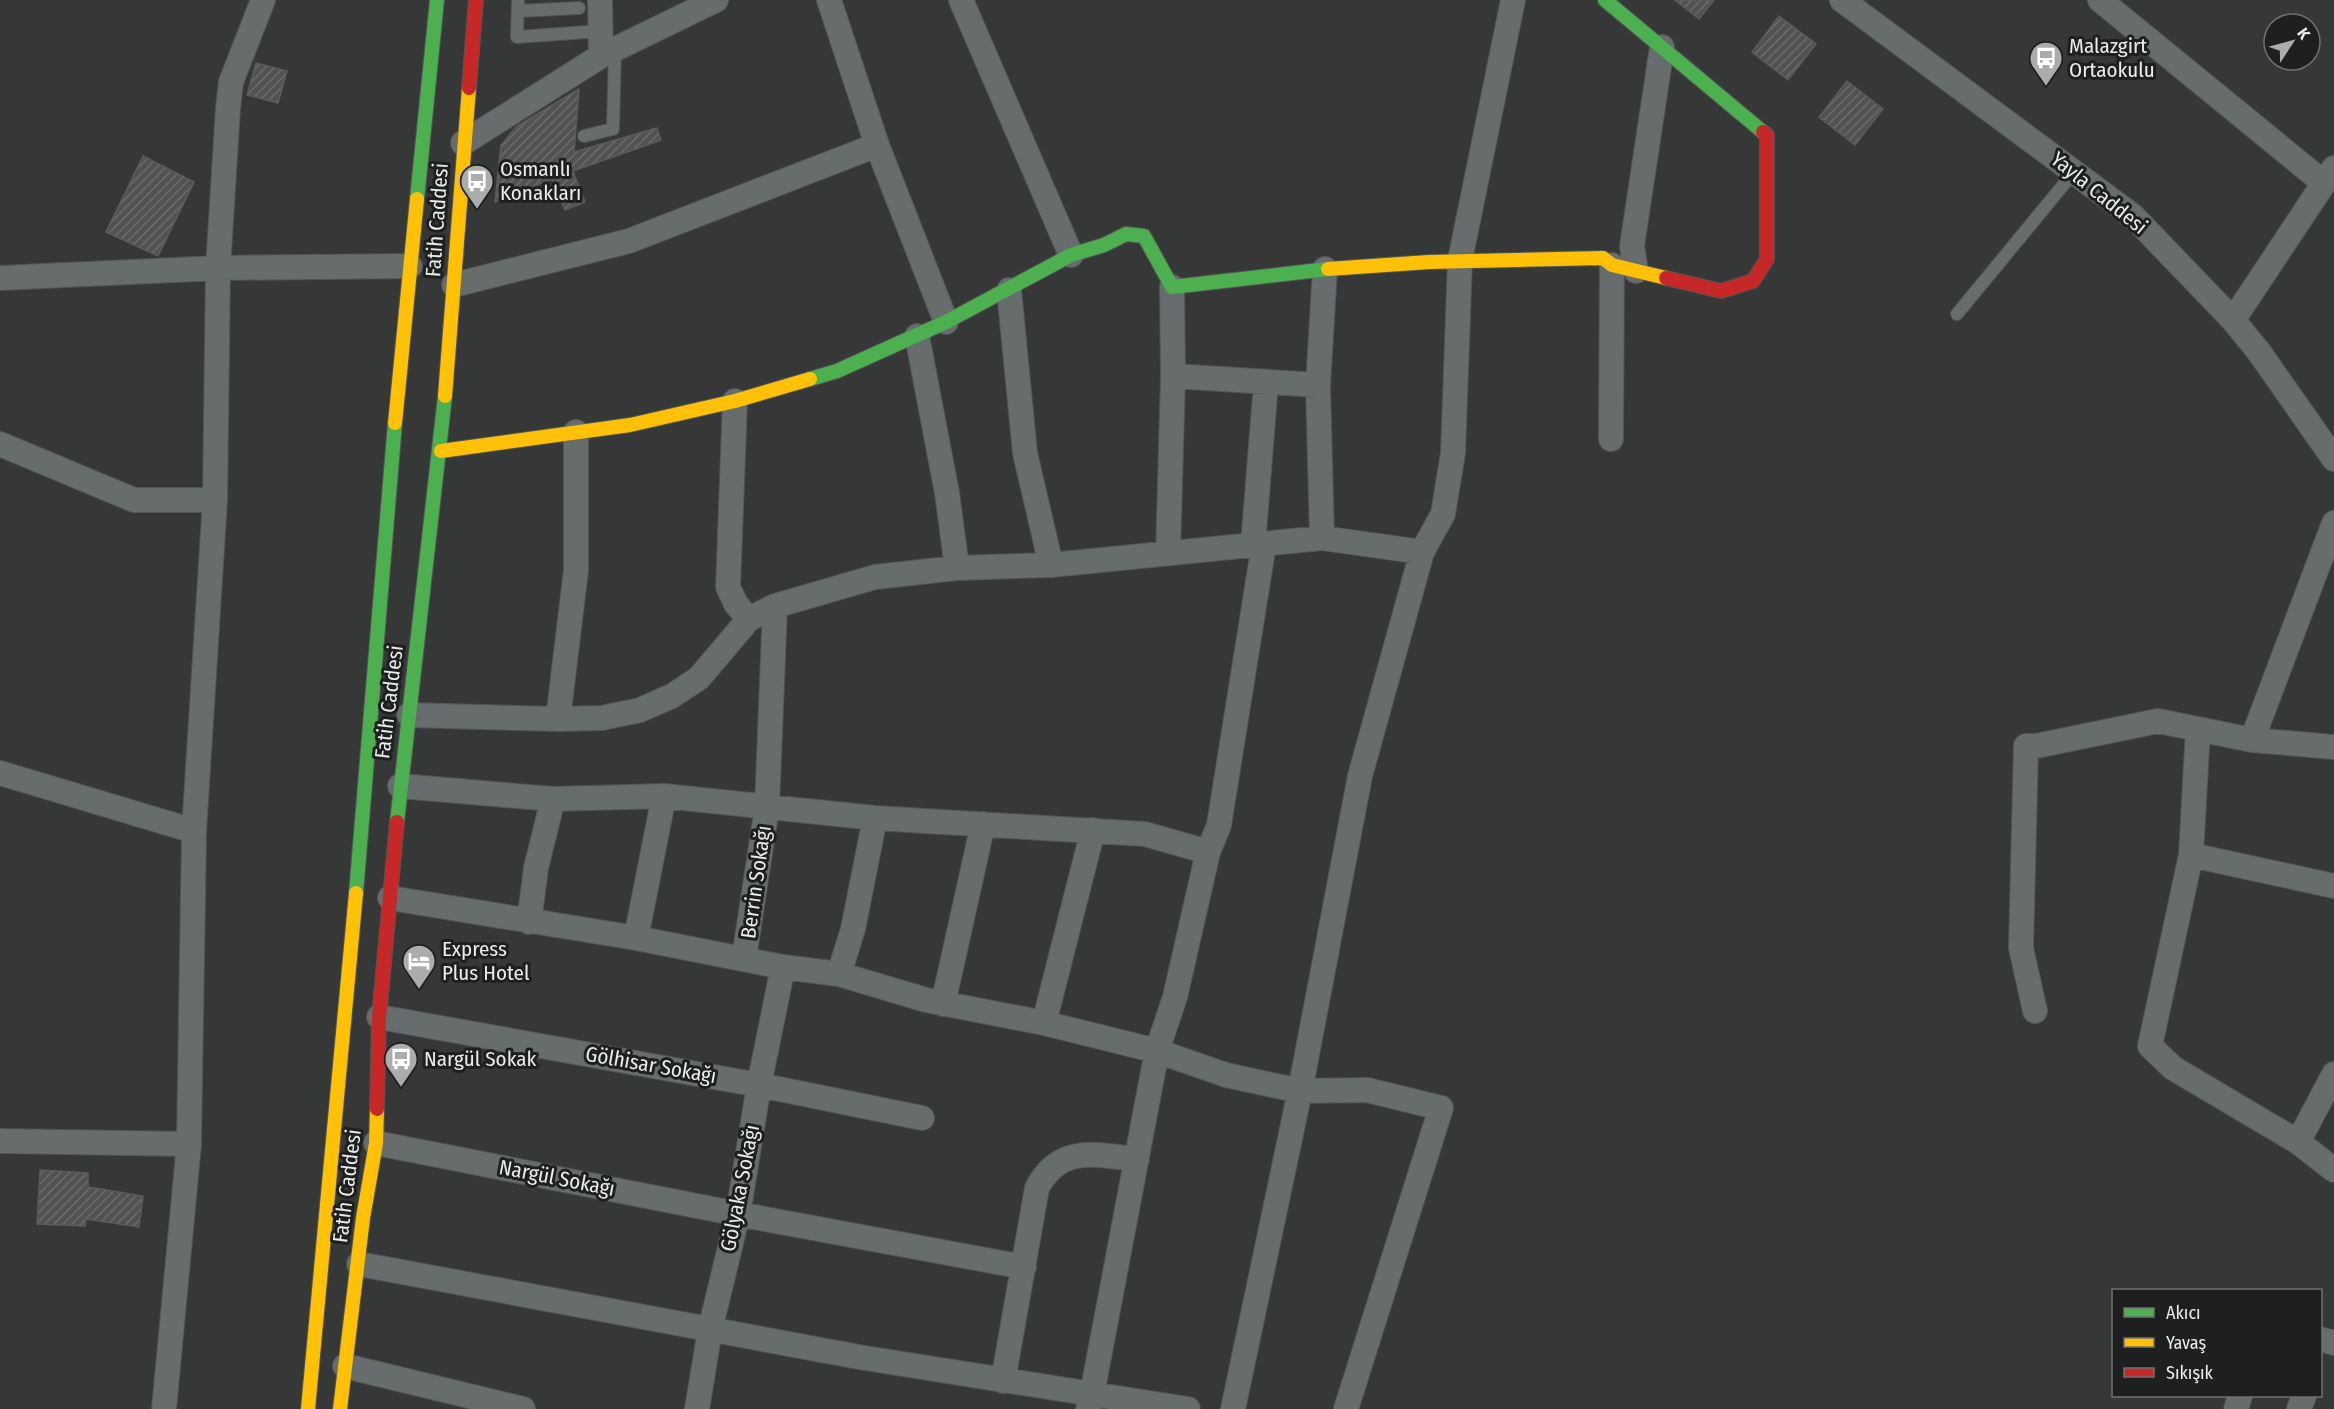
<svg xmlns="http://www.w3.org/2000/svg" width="2334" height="1409" font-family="'Fira Sans Condensed',sans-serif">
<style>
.building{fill:url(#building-hatch);stroke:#5b5b5c;stroke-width:1.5}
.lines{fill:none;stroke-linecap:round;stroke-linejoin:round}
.lane-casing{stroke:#535454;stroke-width:14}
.street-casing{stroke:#535454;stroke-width:26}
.fast-casing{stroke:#535454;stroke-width:16}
.slow-casing{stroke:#535454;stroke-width:16}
.jam-casing{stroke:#535454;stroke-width:16}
.lane{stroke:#666d6c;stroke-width:12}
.street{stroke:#666d6c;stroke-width:24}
.fast{stroke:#4caf50;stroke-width:14}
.slow{stroke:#ffc107;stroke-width:14}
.jam{stroke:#c62828;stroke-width:14}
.labels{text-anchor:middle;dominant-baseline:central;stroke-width:6;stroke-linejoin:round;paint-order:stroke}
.poi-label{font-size:21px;fill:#eaecec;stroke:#1e1f1f;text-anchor:start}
.street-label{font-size:21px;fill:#eaecec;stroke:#1e1f1f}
</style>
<defs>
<pattern id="building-hatch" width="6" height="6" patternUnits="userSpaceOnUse" patternTransform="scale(1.5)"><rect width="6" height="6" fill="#515252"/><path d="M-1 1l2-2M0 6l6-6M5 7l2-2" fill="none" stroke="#6a6b6b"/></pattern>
</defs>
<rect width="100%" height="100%" fill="#363737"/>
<!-- building -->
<path class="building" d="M1675,0H1714L1699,19Z
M1779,16L1816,44L1788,80L1752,52Z
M256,63L287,71L278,103L247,95Z
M1847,81L1883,109L1855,145L1819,117Z
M579,89L574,152L657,128L661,140L573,171L585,202L565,210L552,179L495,202L501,145L517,126Z
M143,156L194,182L158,256L106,232Z
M40,1170L88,1173V1187L143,1196L139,1227L86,1219L85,1226L37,1224Z"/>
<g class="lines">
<!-- lane casing -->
<g class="lane-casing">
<path id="lane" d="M518,0L517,37L601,31
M518,11L579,8
M584,136L613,129L615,49
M1957,314L2074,172"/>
</g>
<!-- street casing -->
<g class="street-casing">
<path id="street" d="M600,0L601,56
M829,0L877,145L946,322
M961,0L1071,255
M1842,0L2133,216L2233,320L2259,352L2334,459
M2100,0L2324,183
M463,143L601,56L716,0
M1636,271L1632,246L1662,47
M0,278L218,268L410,266
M454,285L629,241L877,145
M1009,290L1025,453L1051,565
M2233,320L2334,168
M917,336L947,493L957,568
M1173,376L1318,385
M735,401L728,587L736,604L749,619
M1611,439L1612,265
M0,444L134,500H215
M1322,538L1318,385L1325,269
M1253,545L1266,383
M1168,553L1173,376L1172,287
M409,715L558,719L602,718L640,710L672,696L699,678L749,619L775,606L875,577L957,568L1051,565L1322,538L1422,552
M558,719L576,570V432
M2198,729L2191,855L2334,886
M2252,740L2334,523
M0,773L194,831
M400,786L553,799L664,796L875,818L1145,834L1208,852L1175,997L1157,1051L1092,1394L1188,1409
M1208,852L1219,825L1264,544
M2191,855L2150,1046L2173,1068L2298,1142L2334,1170
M390,898L636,938L783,967L839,974L926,1000L1044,1023L1157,1051L1226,1075L1300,1091L1367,1090L1441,1108L1346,1409
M529,922L536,868L553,799
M636,938L664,796
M744,958L767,807L775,606
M839,974L853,929L875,818
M943,1004L983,824
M2035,1011L2021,948L2026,746H2036L2158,721L2252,740L2334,747
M379,1017L759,1085L922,1118
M1044,1023L1093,830
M0,1141L189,1144
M2298,1142L2334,1074
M376,1143L738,1214L1024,1267
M359,1264L859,1357L1092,1394L1088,1409
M2320,1339L2334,1343
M345,1366L523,1409
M1003,1381L1037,1188C1060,1144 1096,1155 1137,1159
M164,1409L189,1144L194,831L215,500L218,268L228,108L231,82L263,0
M697,1409L710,1330L738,1214L759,1085L783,967
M1233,1409L1300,1091L1360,776L1422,552L1443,514L1453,453L1460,260L1513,0
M2236,1409L2240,1396
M2299,1409L2304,1396"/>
</g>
<!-- fast casing -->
<g class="fast-casing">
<path id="fast" d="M1605,0L1763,132
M417,199L437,0
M810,379L837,371L946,322L1071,255L1104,245L1126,234L1144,236L1172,287L1328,269
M397,822L445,396
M356,893L395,423"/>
</g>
<!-- slow casing -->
<g class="slow-casing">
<path id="slow" d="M1328,269L1429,262L1603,258L1612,265L1666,278
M445,396L469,88
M395,423L417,199
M441,451L630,425L735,401L810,379
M308,1409L356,893
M340,1409L363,1218L376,1143L377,1109"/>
</g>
<!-- jam casing -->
<g class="jam-casing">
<path id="jam" d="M469,88L476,0
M1666,278L1721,291L1753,281L1767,259V135L1763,132
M377,1109L379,1017L397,822"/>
</g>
<!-- lane -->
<use href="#lane" class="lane"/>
<!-- street -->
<use href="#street" class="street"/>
<!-- fast -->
<use href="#fast" class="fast"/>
<!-- slow -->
<use href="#slow" class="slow"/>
<!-- jam -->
<use href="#jam" class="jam"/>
</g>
<!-- icons -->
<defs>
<g id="bus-pin" transform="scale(1.725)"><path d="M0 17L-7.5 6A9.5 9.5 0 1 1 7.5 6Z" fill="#abadad" stroke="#1e1f1f"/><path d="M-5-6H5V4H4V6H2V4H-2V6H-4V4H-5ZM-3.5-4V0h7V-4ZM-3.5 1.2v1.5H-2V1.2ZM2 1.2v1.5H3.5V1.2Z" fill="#fff"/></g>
<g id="hotel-pin" transform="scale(1.725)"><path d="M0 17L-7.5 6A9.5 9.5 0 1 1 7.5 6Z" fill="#abadad" stroke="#1e1f1f"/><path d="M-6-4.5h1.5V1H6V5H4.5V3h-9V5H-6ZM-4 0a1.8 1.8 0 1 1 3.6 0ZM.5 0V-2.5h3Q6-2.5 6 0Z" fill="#fff"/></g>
</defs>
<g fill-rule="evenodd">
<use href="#bus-pin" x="2046" y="58"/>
<use href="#bus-pin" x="477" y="181"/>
<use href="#hotel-pin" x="419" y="961"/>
<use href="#bus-pin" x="401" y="1059"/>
</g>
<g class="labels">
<!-- poi labels -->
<g class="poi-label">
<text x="2069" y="46">Malazgirt<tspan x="2069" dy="24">Ortaokulu</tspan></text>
<text x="500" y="169">Osmanlı<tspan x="500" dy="24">Konakları</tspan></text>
<text x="442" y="949">Express<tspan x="442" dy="24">Plus Hotel</tspan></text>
<text x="424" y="1059">Nargül Sokak</text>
</g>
<!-- street labels -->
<g class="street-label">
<text transform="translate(2099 193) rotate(39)">Yayla Caddesi</text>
<text transform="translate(437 220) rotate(-86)">Fatih Caddesi</text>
<text transform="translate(389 702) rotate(-83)">Fatih Caddesi</text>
<text transform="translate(756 882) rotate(-82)">Berrin Sokağı</text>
<text transform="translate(651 1065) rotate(10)">Gölhisar Sokağı</text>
<text transform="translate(557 1178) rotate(11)">Nargül Sokağı</text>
<text transform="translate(347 1186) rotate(-83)">Fatih Caddesi</text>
<text transform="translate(740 1188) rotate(-79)">Gölyaka Sokağı</text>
</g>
</g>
<!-- legend -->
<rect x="2112" y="1289" width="210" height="108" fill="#1e1f1f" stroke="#707171" stroke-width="1.5"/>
<rect x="2124" y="1308" width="30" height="9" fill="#4caf50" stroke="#707171" stroke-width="1.5"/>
<text x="2166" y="1319" font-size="18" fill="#eaecec">Akıcı</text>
<rect x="2124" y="1338" width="30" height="9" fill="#ffc107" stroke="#707171" stroke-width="1.5"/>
<text x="2166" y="1349" font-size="18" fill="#eaecec">Yavaş</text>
<rect x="2124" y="1368" width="30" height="9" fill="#c62828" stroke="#707171" stroke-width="1.5"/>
<text x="2166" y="1379" font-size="18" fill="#eaecec">Sıkışık</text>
<!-- north arrow -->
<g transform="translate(2292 42) rotate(54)"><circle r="28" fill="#1e1f1f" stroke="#707171" stroke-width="1.5"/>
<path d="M0-4.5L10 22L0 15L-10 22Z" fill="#abadad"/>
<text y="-9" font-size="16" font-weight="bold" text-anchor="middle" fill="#eaecec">K</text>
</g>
</svg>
